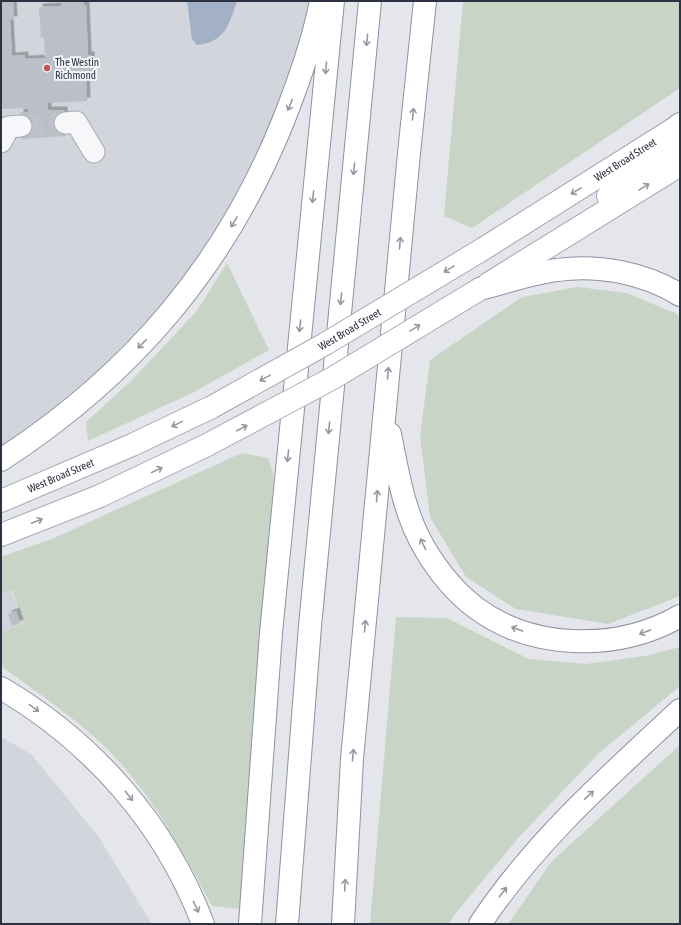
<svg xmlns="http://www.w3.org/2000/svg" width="681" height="925" font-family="'Asap Condensed',sans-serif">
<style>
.built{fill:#d3d5dd}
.green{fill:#c8d4c6}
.water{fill:#a2b0c8}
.building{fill:#bcbfc8;filter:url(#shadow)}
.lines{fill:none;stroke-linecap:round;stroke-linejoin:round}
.minor-tunnel{stroke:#bfc2c9;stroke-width:21;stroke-dasharray:21 10;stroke-linecap:butt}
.minor-casing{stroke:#a9acb5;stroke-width:23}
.major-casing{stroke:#a4a9b6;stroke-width:24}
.highway-casing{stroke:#8d92a1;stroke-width:24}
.minor{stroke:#f7f7fa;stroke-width:21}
.major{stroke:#fff;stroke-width:22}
.highway{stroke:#fff;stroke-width:22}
.major-bridge-casing{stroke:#a4a9b6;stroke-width:24;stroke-linecap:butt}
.major-bridge{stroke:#fff;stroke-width:22}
.oneway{stroke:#9698a1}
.poi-dot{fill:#c65456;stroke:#f4f5f8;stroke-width:1.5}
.labels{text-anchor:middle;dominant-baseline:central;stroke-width:4;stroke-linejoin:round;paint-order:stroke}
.poi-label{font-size:11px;fill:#2d3243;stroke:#f4f5f8;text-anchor:start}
.street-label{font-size:11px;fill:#2d3243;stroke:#f4f5f8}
</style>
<defs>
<filter id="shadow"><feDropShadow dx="3.5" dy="-3.5" stdDeviation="0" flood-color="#0004"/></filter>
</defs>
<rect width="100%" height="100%" fill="#e4e6eb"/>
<!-- built -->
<path class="built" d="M1,1H321L281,128L169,316L1,460Z
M11,590L23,624L1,632V593Z
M1,737L31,754L98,836L152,924H1Z"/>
<!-- green -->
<path class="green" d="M463,1H680V88L472,228L444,216Z
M227,263L269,350L192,393L88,441L86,422L131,381L196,312Z
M578,287L626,293L675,313L680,317V596L608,624L516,609L466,577L430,517L420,436L430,360L522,297Z
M242,453L268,458L274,476L240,909L212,906C182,850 149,789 102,744C71,715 35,691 1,666V632L23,624L12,590L1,593V557L54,538Z
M396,617L447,618L529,659L586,664L645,656L680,647V686L598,754L519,837L454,915L449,924H370Z
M680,745V924H508L552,861Z"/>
<!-- water -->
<path class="water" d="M187,1H237C229,25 225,42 197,45L192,39Z"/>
<!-- building -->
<path class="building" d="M1,1H13L14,20H10L12,56L25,55V59L45,58L44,38H41L39,7L61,6V1H83L84,5H86L88,55H91L92,76L86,77L87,101L48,103V110H64L66,136L21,139L20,112H28V108L1,109Z
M16,611L20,623L12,626L8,614Z"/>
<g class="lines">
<!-- minor-tunnel -->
<path class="minor-tunnel" d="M21,126L65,123"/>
<!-- minor casing -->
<g class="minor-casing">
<path id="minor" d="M65,123L76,122L94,152
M1,142L9,127L21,126"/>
</g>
<!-- major casing -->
<g class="major-casing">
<g id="major">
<path d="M608,196L641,169L680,144"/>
<path id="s1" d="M483,249L680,125"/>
<path d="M488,284L680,165"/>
<path id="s2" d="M1,501L132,445L212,407"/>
<path d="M1,535L100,496L207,445"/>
</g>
</g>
<!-- highway casing -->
<g class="highway-casing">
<path id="highway" d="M674,129L680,124
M480,289C505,283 531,273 557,270C598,264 645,273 680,295
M390,434C398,474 404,514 425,549C438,571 456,593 476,608C534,651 619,651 680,616
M1,460C132,375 226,265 284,119C299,81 313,42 321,1
M1,688C93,742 165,824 203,924
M250,924L271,633L333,1
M287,924L310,626L370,1
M343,924L352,759L409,153L425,1
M480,924C536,840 607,778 680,710"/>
</g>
<!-- minor -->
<use href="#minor" class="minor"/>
<!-- major -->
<use href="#major" class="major"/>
<!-- highway -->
<use href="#highway" class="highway"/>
<!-- major-bridge casing -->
<g class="major-bridge-casing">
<g id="major-bridge">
<path id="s3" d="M212,407L325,344L483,249"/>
<path d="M207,445L333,378L480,289"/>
</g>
</g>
<!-- major-bridge -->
<use href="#major-bridge" class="major-bridge"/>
</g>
<!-- one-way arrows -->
<defs><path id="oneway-shaft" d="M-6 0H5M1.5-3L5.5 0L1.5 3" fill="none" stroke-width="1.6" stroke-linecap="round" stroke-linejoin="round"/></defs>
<g class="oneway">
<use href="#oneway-shaft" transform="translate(367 40) rotate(96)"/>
<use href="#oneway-shaft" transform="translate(326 68) rotate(95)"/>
<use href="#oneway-shaft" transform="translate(290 105) rotate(112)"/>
<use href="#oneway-shaft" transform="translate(413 114) rotate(-84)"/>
<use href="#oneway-shaft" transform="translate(354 169) rotate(96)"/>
<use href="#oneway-shaft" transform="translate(644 187) rotate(-32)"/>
<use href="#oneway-shaft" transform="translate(576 191) rotate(148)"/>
<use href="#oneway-shaft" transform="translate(313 197) rotate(96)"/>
<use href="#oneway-shaft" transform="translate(234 222) rotate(122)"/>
<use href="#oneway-shaft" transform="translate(400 243) rotate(-85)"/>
<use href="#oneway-shaft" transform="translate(449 269) rotate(149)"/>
<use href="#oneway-shaft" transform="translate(341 299) rotate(96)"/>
<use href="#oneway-shaft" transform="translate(300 326) rotate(96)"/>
<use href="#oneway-shaft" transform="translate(415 328) rotate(-32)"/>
<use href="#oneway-shaft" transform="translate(142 344) rotate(134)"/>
<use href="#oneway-shaft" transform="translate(388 373) rotate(-85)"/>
<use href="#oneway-shaft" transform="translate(265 378) rotate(151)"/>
<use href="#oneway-shaft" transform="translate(177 424) rotate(154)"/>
<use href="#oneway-shaft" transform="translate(242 428) rotate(-28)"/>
<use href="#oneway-shaft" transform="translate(329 428) rotate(96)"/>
<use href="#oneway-shaft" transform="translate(288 456) rotate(95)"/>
<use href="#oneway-shaft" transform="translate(157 470) rotate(-25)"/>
<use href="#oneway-shaft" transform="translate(377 496) rotate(-85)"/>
<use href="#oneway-shaft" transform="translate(37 521) rotate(-21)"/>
<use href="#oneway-shaft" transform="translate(423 544) rotate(-116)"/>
<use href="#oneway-shaft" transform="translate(365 626) rotate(-85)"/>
<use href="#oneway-shaft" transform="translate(517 629) rotate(-161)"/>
<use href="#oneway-shaft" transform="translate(645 632) rotate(160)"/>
<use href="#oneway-shaft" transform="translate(34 708) rotate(36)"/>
<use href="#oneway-shaft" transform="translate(353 755) rotate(-85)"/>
<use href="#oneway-shaft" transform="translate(589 795) rotate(-43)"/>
<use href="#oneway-shaft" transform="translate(129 796) rotate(52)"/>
<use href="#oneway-shaft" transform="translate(345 885) rotate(-87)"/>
<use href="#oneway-shaft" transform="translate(503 892) rotate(-53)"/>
<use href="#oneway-shaft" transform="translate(196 907) rotate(65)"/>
</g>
<!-- markers -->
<circle class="poi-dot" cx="47" cy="68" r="4"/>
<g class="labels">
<!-- poi labels -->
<g class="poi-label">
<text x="55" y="62">The Westin<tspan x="55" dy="13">Richmond</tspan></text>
</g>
<!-- street labels -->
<g class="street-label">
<text stroke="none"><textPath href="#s1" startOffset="168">West Broad Street</textPath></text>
<text stroke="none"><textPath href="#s3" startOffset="158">West Broad Street</textPath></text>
<text stroke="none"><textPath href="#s2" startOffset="65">West Broad Street</textPath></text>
</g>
</g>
<!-- border -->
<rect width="681" height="925" fill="none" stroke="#2d3243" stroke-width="4"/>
</svg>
